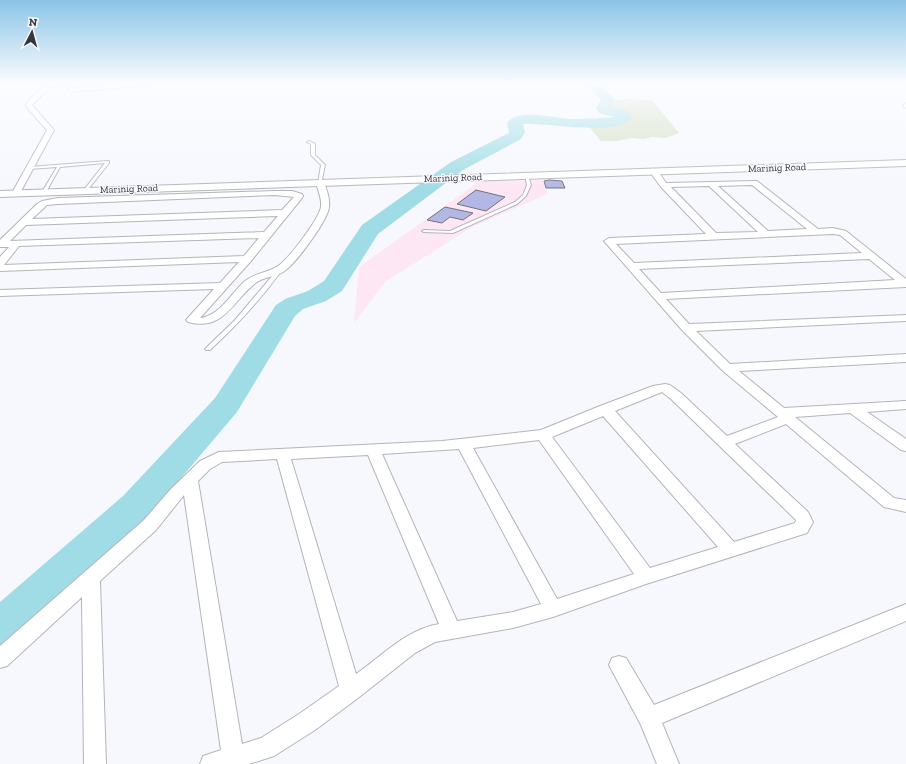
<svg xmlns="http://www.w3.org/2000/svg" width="906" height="764" font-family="'Zilla Slab',serif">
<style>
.industrial{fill:#fee7f4}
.green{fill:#d2dec0}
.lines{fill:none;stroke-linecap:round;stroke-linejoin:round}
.river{fill:#a0dce6;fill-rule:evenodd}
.building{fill:#b3b7e3;stroke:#72737c}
.service-casing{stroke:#b3b4be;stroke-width:2}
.minor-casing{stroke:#b3b4be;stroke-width:2}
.tertiary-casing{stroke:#b3b4be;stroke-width:2}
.service{fill:#fff;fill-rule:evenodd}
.minor{fill:#fff;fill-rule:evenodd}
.tertiary{fill:#fff;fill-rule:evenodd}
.labels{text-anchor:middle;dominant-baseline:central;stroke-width:3;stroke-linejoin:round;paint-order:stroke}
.far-street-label{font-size:10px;fill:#35363a;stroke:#f7f8fe}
</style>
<rect width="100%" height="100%" fill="#f7f8fe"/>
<!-- industrial -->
<path class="industrial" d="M542,180L548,194L472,227L385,282L354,323L359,267L480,181Z"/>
<!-- green -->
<path class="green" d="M629,99L652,100L679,133L666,138L652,137L644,139L631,138L617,141H601L590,128L593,125C605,122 621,126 631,117L628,113L607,108L616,100Z"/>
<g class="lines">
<!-- river -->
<path class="river" d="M585,83H598L615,99L611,107L628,111L633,117C619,138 546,122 523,124L525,132L521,139L463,170L378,234L342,291L326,301L303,309L295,316L237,412L149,516L16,643L0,649V602L123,496L215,398L276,305L285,299L308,291L324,281L362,225L451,162L509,133L507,123C518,107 556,119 574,119C587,119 601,118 615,117L599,113L596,108L601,100Z"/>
</g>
<!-- building -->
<path class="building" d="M549,180L562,181L565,188H546L544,181Z
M476,190L505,197L486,211L457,204Z
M445,207L473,213L463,220L450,217L442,223L427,220Z"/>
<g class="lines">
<!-- service casing -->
<g class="service-casing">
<path id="service" d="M309,141L315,144V155L325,165L321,184L318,183L321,165L311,155V144L307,142Z
M108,161H109V163L86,192H85L83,191L105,163L60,167L46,192L44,193L42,192L57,167L29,169L27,168L29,167Z
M525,175L528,176L531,185L526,196L517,204L453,233L424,232L422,231L424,230L450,231L515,202L523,195L527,185Z
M278,269H280L282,270C261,299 236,326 210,350H206L205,349L206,348L235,320Z"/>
</g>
<!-- minor casing -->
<g class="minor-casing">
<path id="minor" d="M48,83H68L65,85L51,86L32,105L54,130L20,193L19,195H13L12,193L47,130L29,110L26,105L30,99Z
M136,83H152L149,85L71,92L68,90L71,88Z
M906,103V108L903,106Z
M651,170H657L666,183L757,181L818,229L833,228L846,231L906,279V287L666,299L689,324L906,315V321L696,331L730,364L906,354V362L739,371L784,408L906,401V409L867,412L906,439V451L901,450L850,413L795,417L894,498L906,500V512L884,507L786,424L735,444L808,512L813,522L807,533L646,584L553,617L513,628L435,642L415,653L358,698L315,730L274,756L249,764H200L203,756L221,750L184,495L156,530L100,581L106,764H84L82,597L7,666L0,668V646L144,520L170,490L200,461L219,452L442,441L541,430L600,406L653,386L665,384L670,385L681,393L727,436L778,417L723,371L682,330L604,241L609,238L706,234L661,187L650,172ZM752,185L807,229L768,231L718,186ZM709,186L758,232L716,233L671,187ZM833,234L840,235L862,253L634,263L616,244ZM869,259L895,280L661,293L639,269ZM662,392L671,399L796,520L795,523L734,542L615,411ZM603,416L718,547L650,568L552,437ZM539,440L634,574L557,599L473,448ZM459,449L541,604L513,612L457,621L382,454ZM368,455L439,624C407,629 382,656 356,674L291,459ZM277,459L339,686L299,714L261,738L242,744L198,481L210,469L222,462Z
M317,181H323L324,183C327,190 330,199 329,207C328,220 298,260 287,269C279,277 266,276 257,282C233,299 225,332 188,322L186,320L214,289L0,296V290L220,283L239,262L0,271V257L9,247H0V240L37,204L42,201L58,198L275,191H292L302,194L303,196L302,198L251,261L200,318C220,316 231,293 245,281C255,273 267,273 278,266C288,260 319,219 321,207C322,199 318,190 316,183ZM275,195L294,197L282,210L32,219L47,205L58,204ZM278,216L264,232L10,241L26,225ZM259,238L244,256L4,265L19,246Z
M906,604V621L662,723L679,764H657L641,725L609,665L612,658L619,656L626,658L654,705Z"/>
</g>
<!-- tertiary casing -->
<g class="tertiary-casing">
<path id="tertiary" d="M906,160V166L0,197V191Z"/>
</g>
<!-- service -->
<use href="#service" class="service"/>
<!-- minor -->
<use href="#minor" class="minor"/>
<!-- tertiary -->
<use href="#tertiary" class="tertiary"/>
</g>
<!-- sky -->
<linearGradient id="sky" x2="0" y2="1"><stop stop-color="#8bc4e7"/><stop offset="0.44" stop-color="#fbfcff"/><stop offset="1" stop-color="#fbfcff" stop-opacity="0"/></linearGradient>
<rect width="906" height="189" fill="url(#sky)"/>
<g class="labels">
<!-- far-street labels -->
<g class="far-street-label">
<text transform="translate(777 168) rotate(-2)">Marinig Road</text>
<text transform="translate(453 178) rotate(-2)">Marinig Road</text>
<text transform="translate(129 189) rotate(-2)">Marinig Road</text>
</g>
</g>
<!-- north arrow -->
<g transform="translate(32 32) rotate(6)" stroke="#f7f8fe" stroke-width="3" paint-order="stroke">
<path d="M0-3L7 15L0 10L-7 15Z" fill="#35363a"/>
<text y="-6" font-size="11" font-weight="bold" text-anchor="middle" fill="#35363a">N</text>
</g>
</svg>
